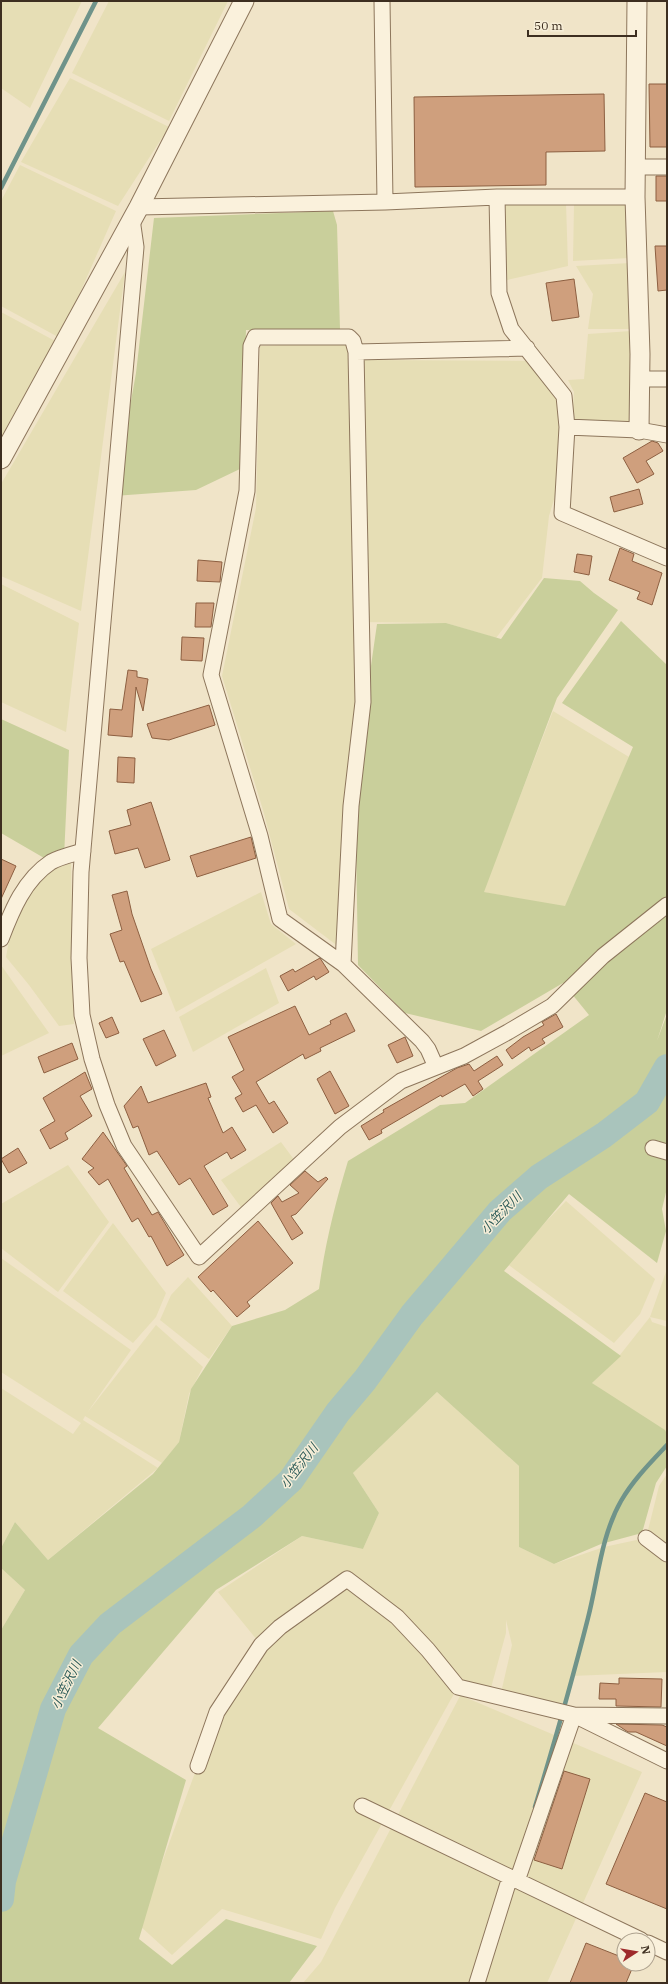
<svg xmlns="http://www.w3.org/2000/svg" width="668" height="1984" font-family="'IBM Plex Serif','Noto Sans JP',serif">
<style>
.farmland{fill:#e6deb5}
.green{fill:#c9cf9b}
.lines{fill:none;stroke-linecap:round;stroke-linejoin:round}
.stream{stroke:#6f938a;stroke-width:4.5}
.river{stroke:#a9c4bc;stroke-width:26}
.building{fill:#cf9f7d;stroke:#8d5f41}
.minor-casing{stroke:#8d765c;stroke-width:17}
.tertiary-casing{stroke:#8d765c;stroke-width:21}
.minor{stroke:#faf1dc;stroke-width:15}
.tertiary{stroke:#faf1dc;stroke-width:19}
.labels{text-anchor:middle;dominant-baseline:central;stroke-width:3;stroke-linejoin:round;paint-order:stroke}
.water-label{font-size:13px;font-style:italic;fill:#2f5d5a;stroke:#f7eed8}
</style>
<rect width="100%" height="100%" fill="#f0e4c8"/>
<!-- farmland -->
<path class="farmland" d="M1,1H82L30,108L1,88Z
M109,1H228L169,121L72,73Z
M70,78L169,127L118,206L21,162Z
M20,165L116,211L60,338L1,306V201Z
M502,203H566L568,266L503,281Z
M574,204H627L629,258L573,261Z
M630,263L632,329H588L593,294L576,266Z
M125,272L81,611L1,576V484Z
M1,312L57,342L1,444Z
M631,331V430L572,427L574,392L568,380L584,379L588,334Z
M344,342L364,360L537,361L565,405V463L549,516L542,578L496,638L446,623L360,622L355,777L339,947L289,909L263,810L222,676L256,508L260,346Z
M1,584L79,623L66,732L1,702Z
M553,711L629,757L565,907L483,892Z
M71,863L74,1024L59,1026L29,985L6,957L10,935L39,874Z
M261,892L271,924L296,944L176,1012L151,949Z
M1,965L49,1033L1,1056Z
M266,968L279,1003L193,1052L179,1017Z
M281,1142L295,1161L243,1210L221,1180Z
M68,1165L109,1222L58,1292L1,1248V1204Z
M566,1201L655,1279L640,1314L614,1343L506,1263Z
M113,1223L166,1293L156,1317L133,1343L63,1291Z
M1,1258L131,1350L87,1413L156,1325L203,1367L189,1394L179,1442L162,1463L85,1416L83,1420L158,1468L48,1560L15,1522L1,1548V1388L73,1434L81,1423L1,1372Z
M667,1269V1321L650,1317L652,1322L667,1327L666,1434L592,1383L616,1360L650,1317Z
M188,1277L232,1326L209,1359L160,1320L171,1295Z
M437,1392L519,1466V1547L554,1564L604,1547L646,1538L659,1486L667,1474V1672L572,1676L564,1707L500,1697L512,1645L506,1620V1633L489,1695L462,1696L642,1772L547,1983H303L321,1962L460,1696L455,1692L335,1908L321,1939L222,1909L172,1955L139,1925L203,1751L268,1641L261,1645L218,1592L302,1536L363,1549L379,1513L353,1473Z
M1,1568L25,1590L1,1630Z"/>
<!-- green -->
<path class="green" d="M333,211L337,225L340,329L246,330L242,468L196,490L114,496L136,373L154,218Z
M544,578L580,581L594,593L618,610L557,698L484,892L565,906L633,747L562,703L621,621L667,665V1010L657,1041L667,1014V1188L662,1209L666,1231L657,1263L569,1194L504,1271L621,1356L592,1383L665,1430L667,1434V1466L656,1483L642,1533L601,1544L554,1564L519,1547V1466L437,1392L353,1473L379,1513L363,1549L302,1536L216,1590L98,1728L186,1780L139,1939L172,1965L226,1919L317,1946L289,1983H1V1630L25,1590L1,1568V1548L15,1522L48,1560L153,1474L179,1442L191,1389L232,1326L285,1310L319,1289C325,1244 335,1204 348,1161L440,1105L465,1103L589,1015L563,983L481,1031L405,1013L358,965L355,777L377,624L446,623L501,639Z
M1,719L69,750L64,857L51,862L1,833Z"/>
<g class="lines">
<!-- stream -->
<path class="stream" d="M1,188L96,1
M535,1807C554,1744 572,1681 588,1618C598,1579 601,1536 621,1501C633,1480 651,1462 667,1445"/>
<!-- river -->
<path class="river" d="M1,1899L3,1881L53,1709L81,1655L110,1624L252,1516L291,1480L338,1412L365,1380L412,1315L500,1211L539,1177L604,1135L647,1102L667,1067"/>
</g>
<!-- building -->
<path class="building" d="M649,84H667V147H650Z
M604,94L605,151L546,152V185L415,187L414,97Z
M656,176H667V201H656Z
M655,246H667V290L658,291Z
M574,279L579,317L552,321L546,283Z
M652,441L658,443L663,451L646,461L654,474L637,483L623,458Z
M639,489L643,504L614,512L610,497Z
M620,548L634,554L632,561L662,573L652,605L637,599L640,592L609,580Z
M577,554L592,556L589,575L574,572Z
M198,560L222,562L220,582L197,581Z
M196,603H214L211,627H195Z
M182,637L204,638L202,661L181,660Z
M128,670L137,671V677L148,679L143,711L136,687L132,737L108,735L110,709L122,710Z
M209,705L215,725L169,740L152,738L147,724Z
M118,757L135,758L134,783L117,782Z
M151,802L170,860L145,868L138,848L115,854L109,831L131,825L127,810Z
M251,837L256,858L197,877L190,856Z
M1,859L16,866L1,899Z
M127,891L132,914L151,969L162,994L141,1002L124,961L120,962L110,934L122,930L112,895Z
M320,958L329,972L316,980L314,976L288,991L280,976L293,969L295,972Z
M295,1006L309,1035L331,1024L330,1021L346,1013L355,1031L320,1048L321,1051L305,1059L303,1054L256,1082L269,1104L274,1101L288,1123L273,1133L256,1105L243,1112L235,1098L242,1094L232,1077L244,1070L228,1037Z
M556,1014L563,1027L542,1039L545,1043L531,1051L529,1047L512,1059L506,1050L523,1037L544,1025L542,1022Z
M112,1017L119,1033L106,1038L99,1023Z
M164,1030L176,1056L156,1066L143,1039Z
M405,1037L413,1056L397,1063L388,1045Z
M72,1043L78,1059L44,1073L38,1057Z
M497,1056L503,1065L478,1081L483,1089L473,1096L465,1084L442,1097L441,1095L381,1130L382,1133L369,1140L361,1126L384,1112L383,1110L457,1068L469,1064L474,1071Z
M330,1071L349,1106L335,1114L317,1079Z
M85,1072L92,1089L80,1096L92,1116L65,1133L68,1139L50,1149L40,1130L55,1121L43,1098Z
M206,1083L211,1097L208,1098L223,1133L232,1127L246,1150L231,1159L227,1152L204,1166L228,1206L213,1215L190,1178L179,1185L157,1151L149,1155L138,1126L133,1128L124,1106L141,1086L148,1103Z
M103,1132L127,1166L124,1168L152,1215L158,1212L184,1255L167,1266L151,1236L149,1237L138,1218L132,1222L108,1179L99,1185L88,1172L94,1168L82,1159Z
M18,1148L27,1163L9,1173L1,1159Z
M305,1171L318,1182L326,1177L328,1179L296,1214L291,1216L303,1233L292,1240L271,1203L278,1196L282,1202L299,1193L290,1185Z
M258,1221L293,1263L247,1302L250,1306L237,1317L213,1290L211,1292L198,1277Z
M619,1678L662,1679L661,1707L616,1706V1699H599L600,1683L619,1684Z
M616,1724L662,1725L667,1727V1746L636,1732H628Z
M564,1771L590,1779L562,1869L534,1860Z
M645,1793L667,1802V1909L606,1884Z
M586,1943L624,1958V1964H634L626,1983H570Z"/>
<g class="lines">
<!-- minor casing -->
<g class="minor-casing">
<path id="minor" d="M382,1L385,202
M634,167H667
M497,197L499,293L511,329L564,396L567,427L562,513L667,558
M139,207L385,202L497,197H635
M132,219L136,247L81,872L79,958L82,1015L92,1059L107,1105L124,1146L199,1257L340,1127L401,1081L464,1056L508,1032L552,1006L603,956L667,905
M356,352L353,341L349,337H255L251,346L247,491L211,675L260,836L280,919L343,964L422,1041L428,1049L436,1067
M640,379H667
M567,427L639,430L667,435
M1,939C12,910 24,880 51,862C60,857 73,854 83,851
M343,964L351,806L363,702L356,352L527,348
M653,1148L667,1152
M646,1538L667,1554
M198,1766L217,1712L261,1645L280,1627L347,1579L397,1617L428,1650L458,1687L574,1715L667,1716
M362,1806L641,1940
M517,1881L574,1715L667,1761
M648,1943L667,1952
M477,1983L510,1877"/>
</g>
<!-- tertiary casing -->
<g class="tertiary-casing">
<path id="tertiary" d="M637,1L635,197L640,354L639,430
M1,459L139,207L244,1"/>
</g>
<!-- minor -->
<use href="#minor" class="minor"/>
<!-- tertiary -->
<use href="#tertiary" class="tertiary"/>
</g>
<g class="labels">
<!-- water labels -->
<g class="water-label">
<text transform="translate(501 1213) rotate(-46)">小笠沢川</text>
<text transform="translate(299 1466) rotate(-52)">小笠沢川</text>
<text transform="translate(66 1685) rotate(-64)">小笠沢川</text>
</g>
</g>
<!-- border -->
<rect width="668" height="1984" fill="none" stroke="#3d2e20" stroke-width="4"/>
<!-- north arrow -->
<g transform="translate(636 1952) rotate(78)"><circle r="19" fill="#f7eed8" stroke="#ada18e"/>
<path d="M0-3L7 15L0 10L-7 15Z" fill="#9e2a2b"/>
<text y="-6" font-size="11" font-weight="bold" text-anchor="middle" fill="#3d2e20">N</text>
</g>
<!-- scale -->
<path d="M528 30v6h108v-6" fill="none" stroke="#3d2e20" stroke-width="2"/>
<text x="534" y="30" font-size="12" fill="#3d2e20" stroke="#f7eed8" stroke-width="3" paint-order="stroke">50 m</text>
</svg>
